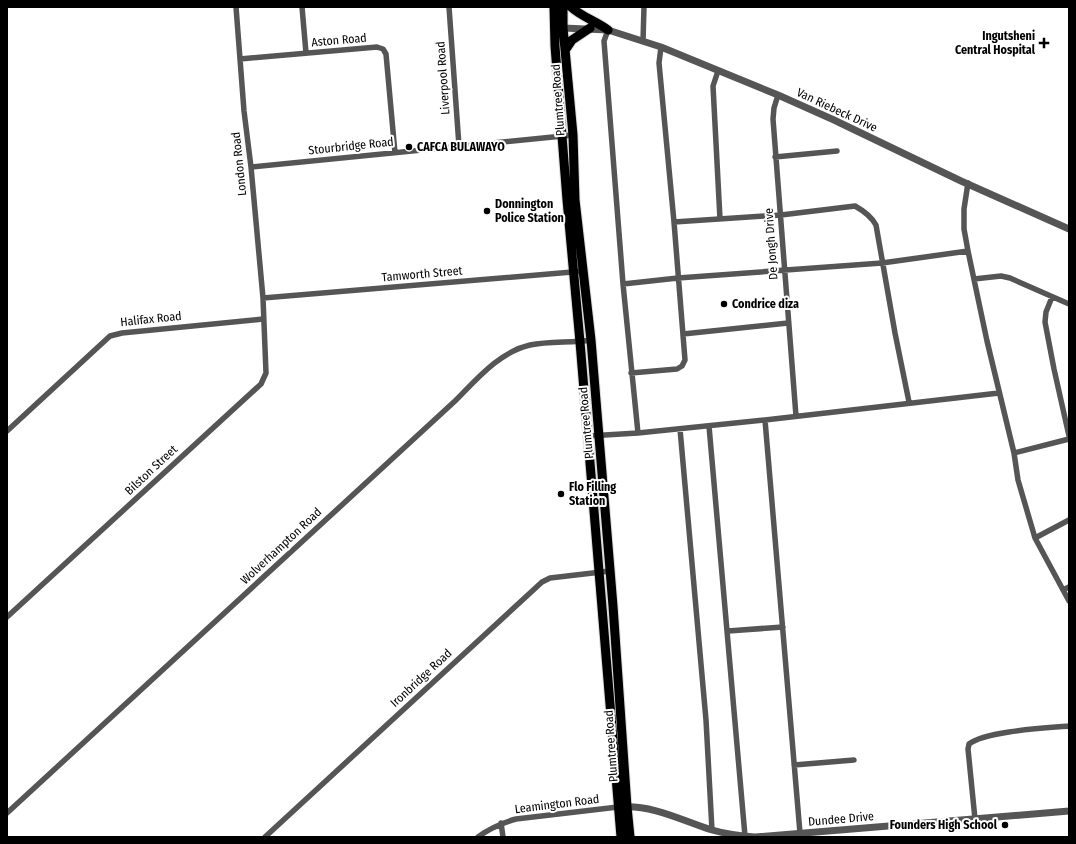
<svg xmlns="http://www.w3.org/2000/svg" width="1076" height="844" font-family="'Fira Sans Condensed',sans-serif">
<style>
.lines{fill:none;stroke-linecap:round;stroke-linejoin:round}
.trunk-casing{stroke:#dbdbdb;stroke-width:11}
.minor{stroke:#555;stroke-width:5.5}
.tertiary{stroke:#555;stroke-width:7}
.trunk{stroke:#000;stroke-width:9}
.poi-dot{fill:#000;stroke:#fff;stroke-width:1.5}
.labels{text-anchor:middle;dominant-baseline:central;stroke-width:4;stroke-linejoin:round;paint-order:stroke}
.poi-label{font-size:12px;font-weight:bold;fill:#000;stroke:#fff;text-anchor:start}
.street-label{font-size:12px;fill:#000;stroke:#fff}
</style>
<rect width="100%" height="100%" fill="#fff"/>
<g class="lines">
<!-- trunk casing -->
<g class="trunk-casing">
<path id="trunk" d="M554,7L555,46L567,200L580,342L621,837
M563,7V28L573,135L575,200L591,340L613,606L627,807L630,837
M571,7C582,17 596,21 608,30
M566,49L572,40L590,28"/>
</g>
<!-- minor -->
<path class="minor" d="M302,7L306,53
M449,7L459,146
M608,30L604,41L605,54L623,284L638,433
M643,41L644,7
M240,59L377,47L383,49L386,54L395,153
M718,71L713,86L720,219
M778,95L774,108L773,119L796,416
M775,157L837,151
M251,167L573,135
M968,183L964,209V229L968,251L987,341L1014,453L1018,480L1035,538L1069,601
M674,222L781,215L855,206C864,211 871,216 876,225L895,333L909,402
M974,279L1001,276L1010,278L1069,304
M623,284L678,278L882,263L968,251
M1052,297L1046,312L1045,322L1054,369L1069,436
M263,298L584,271
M683,334L788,323
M631,373L677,369L682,366L685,360L674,222L659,63L661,47
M765,420L800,833
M709,426L745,836
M680,429L706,720L712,830
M7,431L110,336L122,333L263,319
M588,436L638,433L765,420L999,393
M1014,453L1069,439
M1035,538L1069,520
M1063,590L1069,587
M7,617L261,384L266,373L263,298L251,167L244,111L236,7
M728,631L783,627
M794,765L854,760
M7,813L455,401C476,380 499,352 530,345C550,341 571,343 591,340
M975,819L968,749L969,744C985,731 1046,728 1069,726
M501,823L503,837
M265,837L542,582L550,578L610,571
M478,837C490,828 502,823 516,819L618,807"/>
<!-- tertiary -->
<path class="tertiary" d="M563,28L608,30L661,47L778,95L834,120L961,181L1069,229
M622,807C654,805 683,821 712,830C726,834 740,836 755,837L1069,811"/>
<!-- trunk -->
<use href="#trunk" class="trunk"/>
</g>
<!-- markers -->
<g class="poi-dot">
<path d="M1042 37h4v4h4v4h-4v4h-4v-4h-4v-4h4z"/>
<circle cx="409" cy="147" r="4"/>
<circle cx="487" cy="211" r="4"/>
<circle cx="724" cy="304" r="4"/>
<circle cx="561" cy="494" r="4"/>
<circle cx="1005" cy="825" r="4"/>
</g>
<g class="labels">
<!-- poi labels -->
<g class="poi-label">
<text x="1035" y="36" text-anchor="end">Ingutsheni<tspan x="1035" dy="14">Central Hospital</tspan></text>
<text x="417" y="147">CAFCA BULAWAYO</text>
<text x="495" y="204">Donnington<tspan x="495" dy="14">Police Station</tspan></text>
<text x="732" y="304">Condrice diza</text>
<text x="569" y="487">Flo Filling<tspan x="569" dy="14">Station</tspan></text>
<text x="997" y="825" text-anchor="end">Founders High School</text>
</g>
<!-- street labels -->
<g class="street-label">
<text transform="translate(339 40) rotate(-5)">Aston Road</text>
<text transform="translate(443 78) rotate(-94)">Liverpool Road</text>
<text transform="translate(558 100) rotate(-94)">Plumtree Road</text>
<text transform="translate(837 110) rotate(25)">Van Riebeck Drive</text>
<text transform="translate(351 146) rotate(-6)">Stourbridge Road</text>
<text transform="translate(239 164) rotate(-96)">London Road</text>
<text transform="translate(771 244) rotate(-94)">De Jongh Drive</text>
<text transform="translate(422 274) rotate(-5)">Tamworth Street</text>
<text transform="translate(151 319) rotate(-6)">Halifax Road</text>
<text transform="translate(586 423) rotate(-95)">Plumtree Road</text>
<text transform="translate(151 470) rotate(-43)">Bilston Street</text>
<text transform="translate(281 546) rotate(-43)">Wolverhampton Road</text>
<text transform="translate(421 678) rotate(-43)">Ironbridge Road</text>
<text transform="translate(611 746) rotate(-94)">Plumtree Road</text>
<text transform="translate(557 804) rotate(-7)">Leamington Road</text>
<text transform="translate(841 819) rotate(-5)">Dundee Drive</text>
</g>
</g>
<!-- border -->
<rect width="1076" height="844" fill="none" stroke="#000000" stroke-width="16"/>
</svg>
